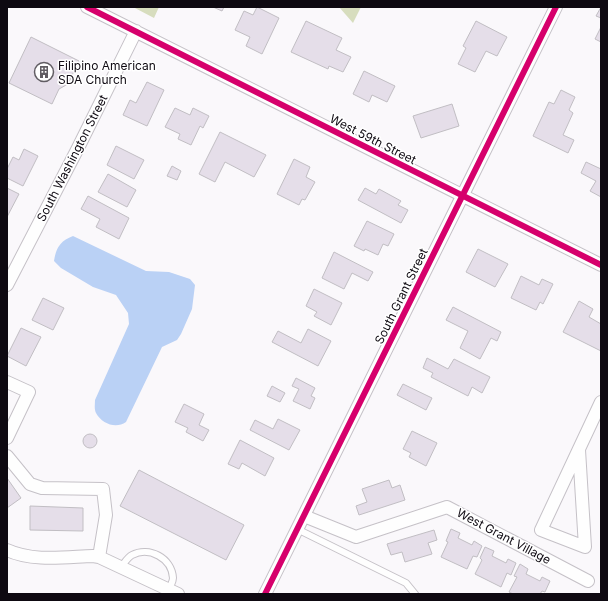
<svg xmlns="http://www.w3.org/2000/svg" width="608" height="601" font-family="Inter,sans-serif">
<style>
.forest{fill:#d7ddbe}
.water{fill:#bad1f5}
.building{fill:#e5dee9;stroke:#c1bec3}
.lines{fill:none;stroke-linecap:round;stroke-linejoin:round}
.lane-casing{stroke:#c5c1c7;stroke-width:8}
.street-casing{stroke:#c5c1c7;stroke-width:14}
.lane{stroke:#fefefe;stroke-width:6}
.street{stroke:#fefefe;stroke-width:12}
.cycleway-casing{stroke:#fff;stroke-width:8}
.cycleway{stroke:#d6006c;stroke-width:6}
.labels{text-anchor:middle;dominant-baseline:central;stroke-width:3;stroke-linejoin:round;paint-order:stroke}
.poi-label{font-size:12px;fill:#0e0911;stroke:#fff;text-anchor:start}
.street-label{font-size:12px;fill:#0e0911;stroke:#fff}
</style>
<rect width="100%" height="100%" fill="#faf8fb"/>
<!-- forest -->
<path class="forest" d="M133,7H159L154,18Z
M339,7H361L353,23Z"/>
<!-- water -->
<path class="water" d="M73,236L146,271L169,272L190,279L195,285L192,309L181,334L177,340L162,347L126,422C116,429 102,424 96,413C94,409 95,404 95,400L129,324L128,313L116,295L93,287L61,268L54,261C56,248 60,241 73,236Z"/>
<!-- building -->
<path class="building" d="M213,7H224L222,11Z
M257,7L279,18L262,54L246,46L250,37L235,30L244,11L253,15Z
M601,7V18L596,16Z
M306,21L342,38L336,50L351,57L343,72L329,66L328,69L291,52Z
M476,21L507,37L497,56L486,51L475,72L458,64L466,48L463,46Z
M601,27V42L595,39Z
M31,37L79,61L68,84L59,89L52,104L9,83Z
M364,71L395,86L387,102L372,95L369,102L353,94Z
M147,82L164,90L147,126L123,115L130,100L136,103Z
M561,90L575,97L569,110L573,113L563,135L574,140L568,153L533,136L549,102L554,104Z
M452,104L459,126L421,138L413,116Z
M175,108L190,115L193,108L209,116L203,128L200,126L191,145L178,139L180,134L165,127Z
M220,132L266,155L254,177L225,162L215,182L199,174Z
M116,146L144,160L134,179L107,165Z
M24,149L38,156L23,186L7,178V169L13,157L19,160Z
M294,159L310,167L306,177L315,182L305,200L302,199L299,205L277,194Z
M586,162L601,169V197L590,191L596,181L581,173Z
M172,166L181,171L177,180L167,176Z
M108,174L136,190L127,207L98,192Z
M7,188L19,194L7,217Z
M365,188L376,194L379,189L401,201L398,205L408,210L401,223L358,200Z
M88,196L129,218L119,239L96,227L100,219L81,209Z
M367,221L394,234L388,246L383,244L378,255L365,249L364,251L354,246Z
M478,249L508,264L495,287L466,272Z
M334,252L373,272L368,281L352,273L344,289L322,278Z
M521,276L539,285L542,279L553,284L543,304L540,302L536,310L511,298Z
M314,289L342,303L331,325L314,316L317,312L306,306Z
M43,298L64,308L53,330L32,320Z
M579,301L593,309L589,317L601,324V351L563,332Z
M453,307L501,332L497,341L491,338L480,359L460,348L468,331L446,320Z
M21,328L41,337L26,366L7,356Z
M308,329L331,341L318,366L272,342L278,331L301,343Z
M427,358L448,369L454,359L490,377L482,393L472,387L468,396L431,377L433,373L423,368Z
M296,378L315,388L311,396L315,398L310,409L293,401L299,389L292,386Z
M403,384L432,398L426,410L397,395Z
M272,386L285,393L280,402L267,396Z
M184,404L204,414L199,425L209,430L203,441L186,432L188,428L175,422Z
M278,419L300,430L289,450L250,430L255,420L273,429Z
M412,431L437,443L426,466L409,457L411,453L403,449Z
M83 441a7 7 0 1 1 14 0a7 7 0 1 1-14 0Z
M240,440L274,458L265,476L242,463L239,469L228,464Z
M139,470L244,525L226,560L120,506Z
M7,478L21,498L7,508Z
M389,480L392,488L400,485L405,500L359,515L356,506L367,502L362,489Z
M30,506L83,508V531L30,530Z
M451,529L460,533L458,538L472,545L474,541L482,546L477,557L473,556L467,569L441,557L448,542L446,541Z
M434,530L437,540L428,543L432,554L405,562L402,552L391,555L387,544Z
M485,547L494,551L492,556L506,563L508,559L516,563L511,575L507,573L501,587L475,574L482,560L480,558Z
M520,564L528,569L526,574L540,581L542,577L550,581L545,592L542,591L540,594H513L509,592L517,577L514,576Z"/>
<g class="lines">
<!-- lane casing -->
<g class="lane-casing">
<path id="lane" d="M297,529L406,583L415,594
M121,567C125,562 128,557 132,555C149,546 172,558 173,578C173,582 170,586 169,590"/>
</g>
<!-- street casing -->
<g class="street-casing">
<path id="street" d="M87,7L601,265
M7,285L78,148L136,31
M7,382L29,392L7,438
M579,450L585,547L541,530L601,402
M7,456L30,484L42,488L103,489L106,515L99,557
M304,516L356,537L447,507L588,581
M7,550C33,562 65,557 93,556L99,557L178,594
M265,594L556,7"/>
</g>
<!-- lane -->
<use href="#lane" class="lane"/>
<!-- street -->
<use href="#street" class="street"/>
<!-- cycleway casing -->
<g class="cycleway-casing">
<path id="cycleway" d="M87,7L601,265
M265,594L556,7"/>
</g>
<!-- cycleway -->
<use href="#cycleway" class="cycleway"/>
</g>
<!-- icons -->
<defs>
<g id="building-ring" transform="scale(1)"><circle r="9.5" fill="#fff" stroke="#615d63" stroke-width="1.5"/><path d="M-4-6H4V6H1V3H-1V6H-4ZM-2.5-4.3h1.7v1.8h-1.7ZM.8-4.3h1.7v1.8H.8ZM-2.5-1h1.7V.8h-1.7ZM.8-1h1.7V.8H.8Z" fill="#615d63"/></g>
</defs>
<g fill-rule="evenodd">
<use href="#building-ring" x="44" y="72"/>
</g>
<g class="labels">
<!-- poi labels -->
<g class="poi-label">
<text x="58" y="65">Filipino American<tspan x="58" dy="14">SDA Church</tspan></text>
</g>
<!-- street labels -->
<g class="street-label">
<text transform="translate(373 139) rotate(27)">West 59th Street</text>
<text transform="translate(72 158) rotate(-63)">South Washington Street</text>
<text transform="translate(401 296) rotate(-64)">South Grant Street</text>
<text transform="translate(504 536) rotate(28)">West Grant Village</text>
</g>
</g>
<!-- border -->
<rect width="608" height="601" fill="none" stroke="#0e0911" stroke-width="16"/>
</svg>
